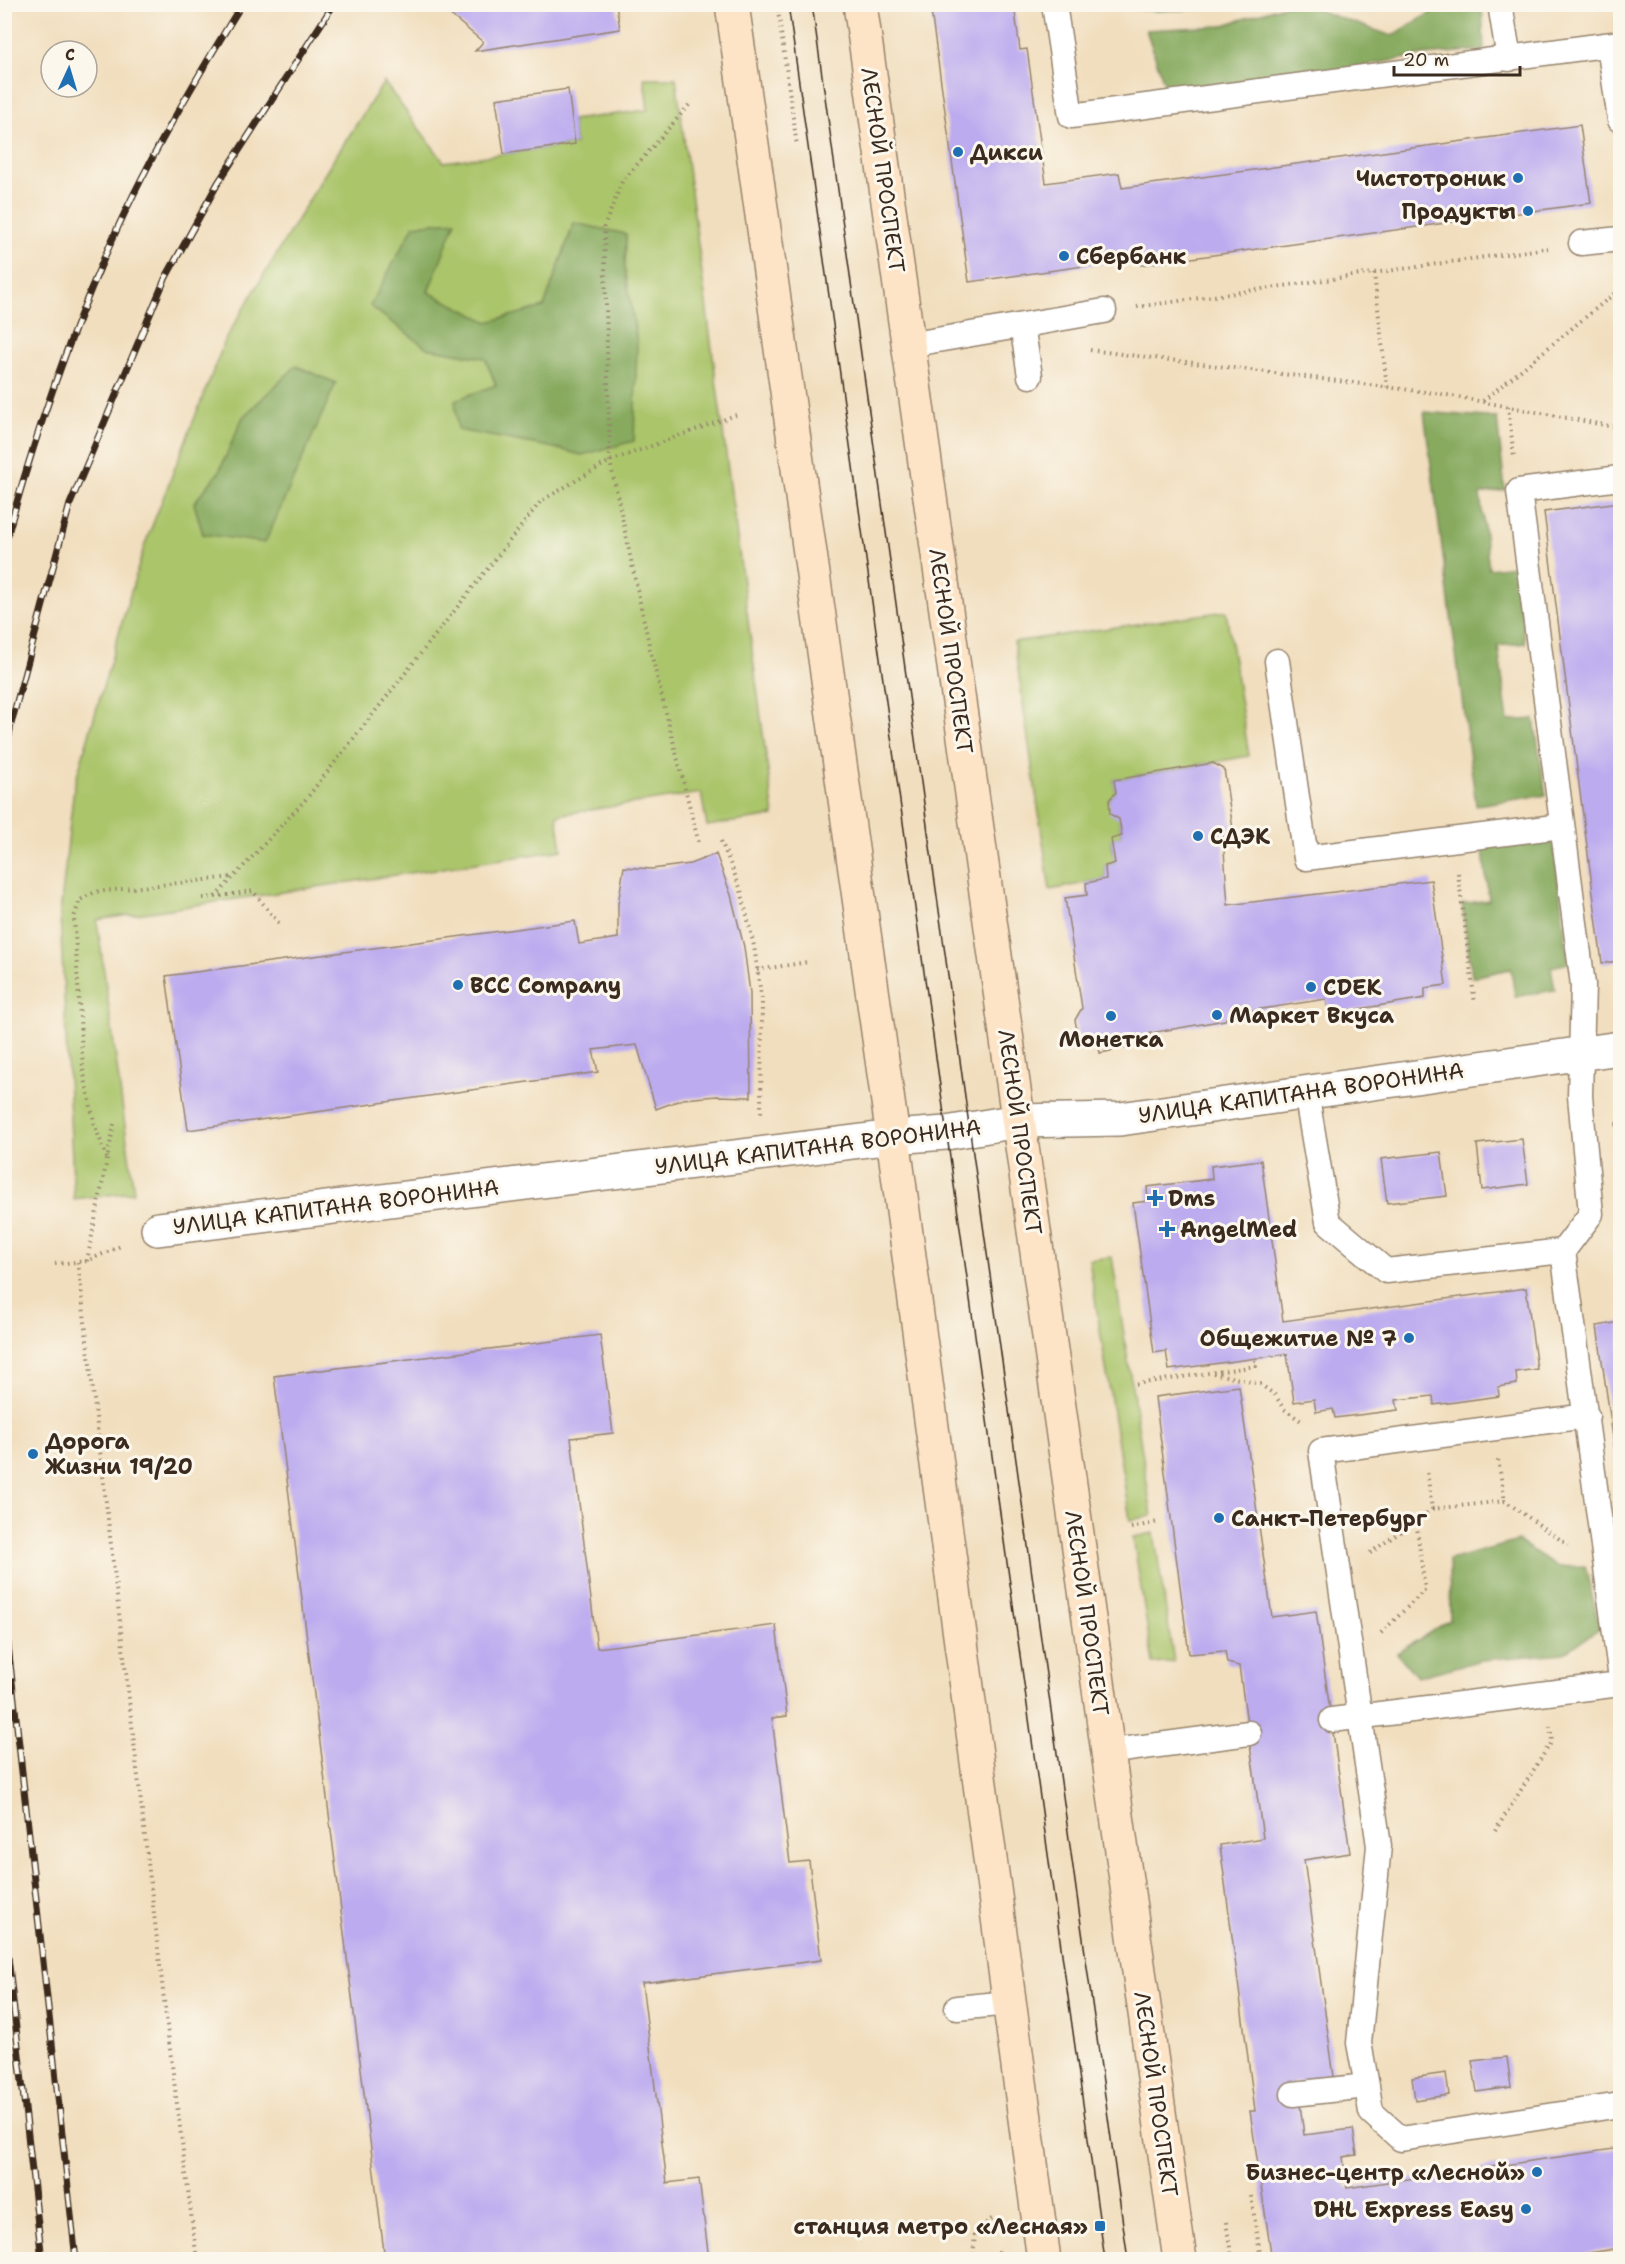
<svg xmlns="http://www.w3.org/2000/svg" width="1625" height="2264" font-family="'Shantell Sans',sans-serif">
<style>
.green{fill:#aac56b;stroke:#727844;stroke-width:1.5;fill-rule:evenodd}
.forest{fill:#87aa5f;stroke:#616a3e;stroke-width:1.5}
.building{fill:#bcabef}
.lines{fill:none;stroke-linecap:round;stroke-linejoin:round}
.service-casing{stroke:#96846e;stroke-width:27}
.minor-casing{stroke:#96846e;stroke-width:36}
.secondary-casing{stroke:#96846e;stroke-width:36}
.path{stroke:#96846e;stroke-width:4;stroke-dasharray:1.5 4.5;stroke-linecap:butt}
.service{stroke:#fff;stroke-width:24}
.minor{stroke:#fff;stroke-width:33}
.secondary{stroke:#fee4c6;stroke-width:33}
.tram{stroke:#3b2a1e;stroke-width:1.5}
.rail-casing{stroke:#3b2a1e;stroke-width:7}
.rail{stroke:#fbf7ec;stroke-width:4.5;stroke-dasharray:14;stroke-linecap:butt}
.poi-dot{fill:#1f6fb2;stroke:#fbf7ec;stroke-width:2}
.labels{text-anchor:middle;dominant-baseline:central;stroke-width:6;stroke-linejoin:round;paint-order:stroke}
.poi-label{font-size:22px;font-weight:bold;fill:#3b2a1e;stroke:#fbf7ec;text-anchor:start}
.street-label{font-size:22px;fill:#3b2a1e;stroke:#fbf7ec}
</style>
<rect width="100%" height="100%" fill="#fbf7ec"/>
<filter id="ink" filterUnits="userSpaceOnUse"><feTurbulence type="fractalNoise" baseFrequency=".0167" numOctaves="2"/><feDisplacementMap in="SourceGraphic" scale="12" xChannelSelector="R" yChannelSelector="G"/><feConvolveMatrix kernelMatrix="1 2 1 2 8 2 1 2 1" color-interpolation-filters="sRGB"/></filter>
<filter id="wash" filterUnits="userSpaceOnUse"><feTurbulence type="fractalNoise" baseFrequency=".008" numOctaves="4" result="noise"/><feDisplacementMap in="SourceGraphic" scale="24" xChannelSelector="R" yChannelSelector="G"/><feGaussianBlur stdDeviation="1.35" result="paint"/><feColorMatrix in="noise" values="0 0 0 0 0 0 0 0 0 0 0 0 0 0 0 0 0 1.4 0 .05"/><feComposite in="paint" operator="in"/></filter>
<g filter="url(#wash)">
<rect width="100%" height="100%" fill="#f1debe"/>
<!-- green -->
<path class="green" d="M644,78H676L774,816L707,826L701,793L557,815L562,850L97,920L134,1192L74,1199L60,914L74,786L145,544L226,338L330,165L384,82L444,162L575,144L572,120L648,110ZM455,221L428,292L488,322L544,307L574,223L626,234L625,268L637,343L582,455L555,448L496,385L485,358L427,348L414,225ZM243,417L203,534L194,503L219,472Z
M1226,611L1249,756L1114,780L1116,792L1109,800L1119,819L1122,836L1111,839L1115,863L1105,866L1106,879L1050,890L1014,642Z
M1112,1257L1152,1516L1130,1520L1089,1260Z
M1154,1533L1174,1662L1153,1664L1133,1537Z"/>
<!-- forest -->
<path class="forest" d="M1300,4L1392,36L1440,7L1437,5H1482L1484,50L1423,55L1309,76L1166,89L1146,30L1221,26L1286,5Z
M1088,5V4L1238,5L1234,7L1156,11Z
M456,221L428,292L488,322L544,307L574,223L626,234L625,268L637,343L634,441L582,455L555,448L458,430L455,400L496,385L485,358L427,348L370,306L414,225Z
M296,366L336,383L265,543L203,534L194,503L219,472L243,417Z
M1424,412L1497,418L1505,490L1480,494L1489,569L1515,566L1525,643L1498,646L1508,721L1534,719L1546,795L1476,805Z
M1551,827L1569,963L1551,967L1555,990L1515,997L1511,969L1472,977L1462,904L1489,900L1481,836Z
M1518,1541L1558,1567L1585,1566L1600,1629L1564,1653L1482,1660L1417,1677L1397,1653L1450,1620L1449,1560Z"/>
<g id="blocks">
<!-- building -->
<path class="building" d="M454,4H616L620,29L475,51L483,42L447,12Z
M930,4H1014L1020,50L1027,49L1046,183L1119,173L1122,188L1580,125L1591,203L1141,265V258L969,282Z
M568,89L575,144L504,154L496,99Z
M1620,502V961L1602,963L1544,512Z
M1213,763L1224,769L1234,836L1223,837L1228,905L1431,880L1446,985L1425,988V998L1329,1014L1326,999L1229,1014L1225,1020L1150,1033L1151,1043L1100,1053L1098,1042L1080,1045L1075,1020L1082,1008L1065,898L1087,895L1086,883L1106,879L1105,866L1115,863L1111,839L1122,836L1119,819L1110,814L1109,800L1116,792L1114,780Z
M716,854L731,895L744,947L750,993L751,1097L717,1096L683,1099L656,1109L637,1045L593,1050L598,1072L188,1130L166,976L575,921L579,944L618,938V904L624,867L652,869L690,864Z
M1616,1123H1620V1143H1619Z
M1522,1139L1528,1184L1482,1190L1477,1144Z
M1441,1152L1447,1196L1387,1203L1381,1159Z
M1261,1160L1283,1321L1526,1288L1537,1369L1516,1372L1517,1384L1498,1387L1499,1396L1434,1405L1433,1396L1396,1400L1398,1410L1335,1418L1333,1409L1316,1412L1314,1399L1294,1402L1287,1354L1169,1370L1166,1351L1154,1353L1133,1203L1148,1201L1147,1187L1212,1179L1211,1166Z
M1620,1322V1479H1619L1597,1326Z
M600,1335L613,1433L571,1438L597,1648L776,1625L787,1716L772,1718L790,1863L809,1861L821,1960L642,1983L667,2183L699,2179L709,2260H385L274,1376Z
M1239,1386L1272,1617L1316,1611L1350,1853L1304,1860L1334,2077L1292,2082L1294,2105L1300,2104L1304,2135L1353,2129L1357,2155L1343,2157L1347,2188L1620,2148V2248L1546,2260H1272L1250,2111H1255L1220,1845L1263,1838L1239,1666L1227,1663L1225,1651L1189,1654L1155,1397Z
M1507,2057L1511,2087L1477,2092L1472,2061Z
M1446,2073L1449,2095L1415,2100L1412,2078Z"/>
</g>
</g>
<g filter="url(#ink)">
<use href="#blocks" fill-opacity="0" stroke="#96846e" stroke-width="1.5"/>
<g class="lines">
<!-- service casing -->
<g class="service-casing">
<path id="service" d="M1054,4L1071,116L1620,43
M1500,4L1509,59
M1609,45L1620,120
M1581,243L1620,239
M1022,325L1030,376
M908,345L1104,311
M1620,478L1519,491L1583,985L1580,1096L1591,1214L1563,1251L1620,1671
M1277,661L1306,858L1562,826
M1306,1092L1328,1222L1386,1271L1563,1251
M1332,1720L1620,1684
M1106,1752L1249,1733
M957,2008L1009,2003
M1367,2086L1371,2112L1401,2139L1620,2105
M1293,2094L1367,2086L1359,2043L1379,1846L1321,1451L1587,1416"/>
</g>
<!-- minor casing -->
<g class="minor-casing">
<path id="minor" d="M158,1229L893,1137L946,1133L1018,1121L1120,1119L1620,1048"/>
</g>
<!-- secondary casing -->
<g class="secondary-casing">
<path id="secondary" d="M732,4L893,1137L1044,2260
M860,4L1180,2260"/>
</g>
<!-- path -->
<path class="path" d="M777,4L797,146
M689,105L622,182L604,227L610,461L650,649L699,844
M1374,273L1387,387
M1137,307L1548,248
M1090,350L1442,394L1620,428
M1483,401L1620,289
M1508,406L1514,458
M721,841L741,890L754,946L762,1001L761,1115
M1458,873L1475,1004
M215,897L253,891L281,926
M203,898L215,897L306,799L541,501L610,461L736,415
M757,970L808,962
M107,1158L95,1126L83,1069L74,917L80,900L95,892L233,877
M87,1261L114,1124
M78,1262L168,2034L197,2260
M55,1264L87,1261L123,1245
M1213,1373L1260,1384L1275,1395L1284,1409L1304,1423
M1136,1384L1256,1366L1255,1359
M1498,1460L1505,1501
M1432,1509L1505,1501L1568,1545
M1131,1528L1158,1522
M1370,1553L1416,1521
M1381,1633L1425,1590L1416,1521L1432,1509L1427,1471
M1495,1831L1552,1741L1550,1727
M1251,2196L1261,2260
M1226,2222L1232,2260
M999,2251L1000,2260
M973,2260L975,2232L994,2217"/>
<!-- service -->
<use href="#service" class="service"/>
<!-- minor -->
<use href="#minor" class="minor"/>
<!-- secondary -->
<use href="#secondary" class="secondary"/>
<!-- tram -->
<path class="tram" d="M788,4L1105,2260
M812,4L1128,2260"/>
<!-- rail casing -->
<g class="rail-casing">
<path id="rail" d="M4,548C31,448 64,350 105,256C143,168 192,85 242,4
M4,764L11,724L70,504L165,279L218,183L334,4
M4,1609L76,2260
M4,1921L42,2260"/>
</g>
<!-- rail -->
<use href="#rail" class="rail"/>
</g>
</g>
<!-- markers -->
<g class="poi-dot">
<circle cx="958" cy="152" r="6"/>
<circle cx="1518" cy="178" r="6"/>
<circle cx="1528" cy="211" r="6"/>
<circle cx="1064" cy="256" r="6"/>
<circle cx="1198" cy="836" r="6"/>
<circle cx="458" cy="985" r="6"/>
<circle cx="1311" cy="987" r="6"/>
<circle cx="1217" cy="1015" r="6"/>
<circle cx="1111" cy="1016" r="6"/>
<path d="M1152 1189h6v6h6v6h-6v6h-6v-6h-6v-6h6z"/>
<path d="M1164 1220h6v6h6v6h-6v6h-6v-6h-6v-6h6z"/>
<circle cx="1409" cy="1338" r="6"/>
<circle cx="33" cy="1454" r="6"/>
<circle cx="1219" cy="1518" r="6"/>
<circle cx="1537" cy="2172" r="6"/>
<circle cx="1526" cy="2209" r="6"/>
<rect x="1094" y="2220" width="12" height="12" rx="3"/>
</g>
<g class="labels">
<!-- poi labels -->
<g class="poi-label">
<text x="970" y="152">Дикси</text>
<text x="1506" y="178" text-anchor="end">Чистотроник</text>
<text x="1516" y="211" text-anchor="end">Продукты</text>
<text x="1076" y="256">Сбербанк</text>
<text x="1210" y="836">СДЭК</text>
<text x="470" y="985">BCC Company</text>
<text x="1323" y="987">CDEK</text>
<text x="1229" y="1015">Маркет Вкуса</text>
<text x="1111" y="1039" text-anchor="middle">Монетка</text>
<text x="1168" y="1198">Dms</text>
<text x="1180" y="1229">AngelMed</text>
<text x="1397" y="1338" text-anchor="end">Общежитие № 7</text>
<text x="45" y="1441">Дорога<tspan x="45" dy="25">Жизни 19/20</tspan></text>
<text x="1231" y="1518">Санкт-Петербург</text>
<text x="1525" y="2172" text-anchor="end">Бизнес-центр «Лесной»</text>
<text x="1514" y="2209" text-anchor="end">DHL Express Easy</text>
<text x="1088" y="2226" text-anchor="end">станция метро «Лесная»</text>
</g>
<!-- street labels -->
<g class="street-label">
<text transform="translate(883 170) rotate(82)">ЛЕСНОЙ ПРОСПЕКТ</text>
<text transform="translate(951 651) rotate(82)">ЛЕСНОЙ ПРОСПЕКТ</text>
<text transform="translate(1301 1093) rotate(-8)">УЛИЦА КАПИТАНА ВОРОНИНА</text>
<text transform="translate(1020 1132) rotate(82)">ЛЕСНОЙ ПРОСПЕКТ</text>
<text transform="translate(818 1147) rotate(-7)">УЛИЦА КАПИТАНА ВОРОНИНА</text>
<text transform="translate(336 1207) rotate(-7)">УЛИЦА КАПИТАНА ВОРОНИНА</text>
<text transform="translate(1087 1613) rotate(82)">ЛЕСНОЙ ПРОСПЕКТ</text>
<text transform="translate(1156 2094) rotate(82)">ЛЕСНОЙ ПРОСПЕКТ</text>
</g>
</g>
<!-- margin -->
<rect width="1625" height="2264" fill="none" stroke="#fbf7ec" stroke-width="24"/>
<!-- north arrow -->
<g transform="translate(69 69) rotate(4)"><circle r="28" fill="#fbf7ec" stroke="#aea59a" stroke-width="1.5"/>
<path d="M0-4.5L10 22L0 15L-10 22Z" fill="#1f6fb2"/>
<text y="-9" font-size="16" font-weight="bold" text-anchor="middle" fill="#3b2a1e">С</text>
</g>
<!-- scale -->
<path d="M1394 66v9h126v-9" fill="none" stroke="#3b2a1e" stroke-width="3"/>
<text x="1403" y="66" font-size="18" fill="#3b2a1e" stroke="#fbf7ec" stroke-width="4.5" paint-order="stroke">20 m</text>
</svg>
